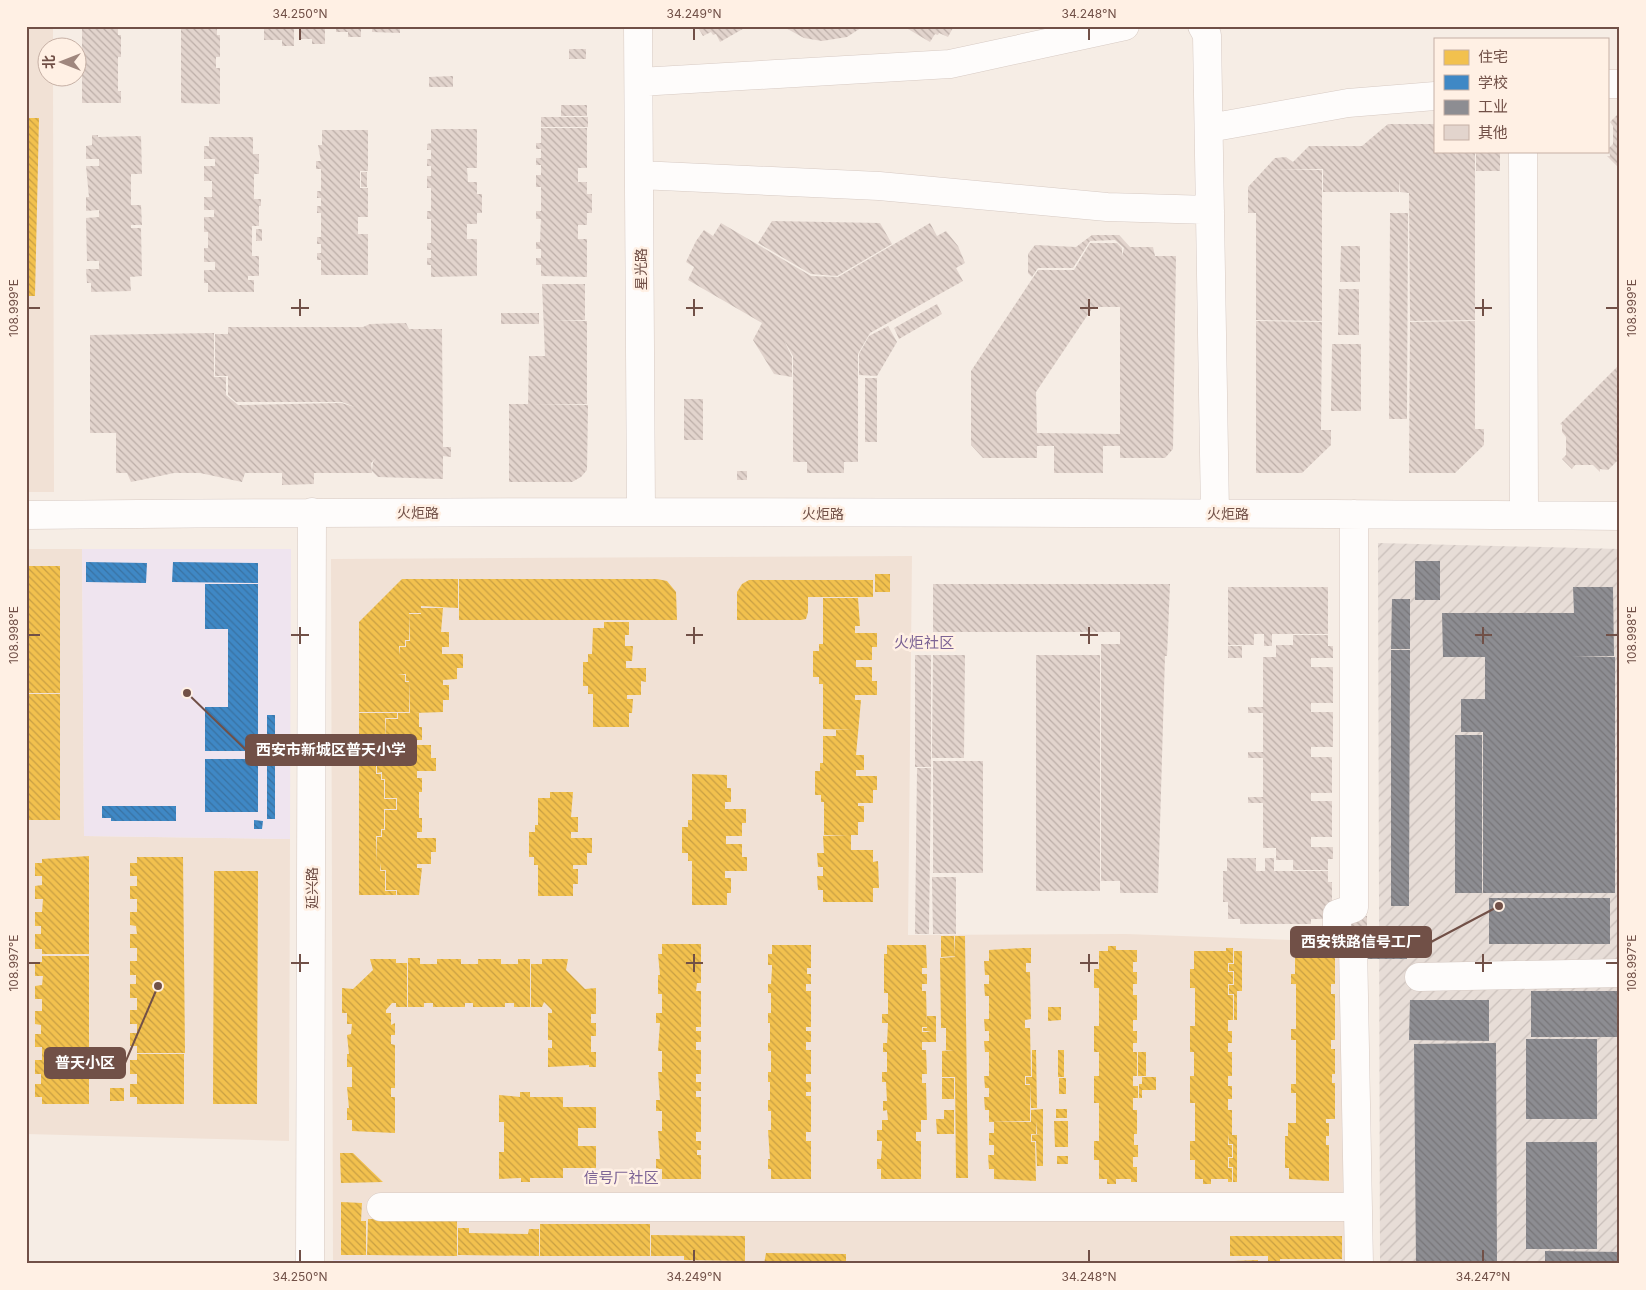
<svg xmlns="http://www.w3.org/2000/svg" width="1646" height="1290" font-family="Inter,'Noto Sans SC',sans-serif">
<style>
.residential{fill:#f1e1d5}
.industrial{fill:url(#industrial-furrows)}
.education{fill:#efe4ef}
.homes{fill:url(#homes-back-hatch);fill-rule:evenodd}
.schools{fill:url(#schools-back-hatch)}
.industry{fill:url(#industry-back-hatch)}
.building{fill:url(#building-back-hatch);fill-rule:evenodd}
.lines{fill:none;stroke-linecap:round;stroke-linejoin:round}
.minor-casing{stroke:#d7cac3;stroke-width:29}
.minor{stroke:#fefcfb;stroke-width:28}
.ticks{fill:none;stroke:#715047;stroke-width:2}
.labels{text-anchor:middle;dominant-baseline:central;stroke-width:5;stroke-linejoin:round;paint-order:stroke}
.street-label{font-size:14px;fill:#715047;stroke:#fff0e4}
.neighbourhood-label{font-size:15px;fill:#7c6395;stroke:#fff0e4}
.leader{fill:none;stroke:#715047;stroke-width:2}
.callout-dot{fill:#715047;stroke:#fff0e4;stroke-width:2}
.callout{fill:#715047;stroke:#715047;stroke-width:2}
.callout-label{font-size:15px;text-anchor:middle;font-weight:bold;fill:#fff}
.neatline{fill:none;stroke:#715047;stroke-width:2}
.ticks-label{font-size:12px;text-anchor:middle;fill:#715047}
</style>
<defs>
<pattern id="industrial-furrows" width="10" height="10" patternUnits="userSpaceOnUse" patternTransform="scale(1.25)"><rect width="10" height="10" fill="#e7ddd7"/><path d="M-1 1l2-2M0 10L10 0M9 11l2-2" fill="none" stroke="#c9bfba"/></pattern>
<pattern id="homes-back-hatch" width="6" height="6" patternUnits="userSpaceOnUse" patternTransform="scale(1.25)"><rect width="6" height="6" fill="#f2c14e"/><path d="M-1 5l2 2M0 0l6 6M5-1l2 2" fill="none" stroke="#c89f43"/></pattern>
<pattern id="schools-back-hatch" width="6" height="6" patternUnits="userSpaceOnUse" patternTransform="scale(1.25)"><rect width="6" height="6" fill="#3f88c5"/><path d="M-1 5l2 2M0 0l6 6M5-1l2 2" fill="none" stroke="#3972a2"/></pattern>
<pattern id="industry-back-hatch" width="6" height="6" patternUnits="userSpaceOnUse" patternTransform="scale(1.25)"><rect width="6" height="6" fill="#8d8d92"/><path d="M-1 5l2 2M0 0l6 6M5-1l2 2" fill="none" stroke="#787679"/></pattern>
<pattern id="building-back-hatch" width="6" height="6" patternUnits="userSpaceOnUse" patternTransform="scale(1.25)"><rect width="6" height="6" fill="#e2d4cd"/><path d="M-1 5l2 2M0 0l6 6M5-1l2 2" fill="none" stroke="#bcaea8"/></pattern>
</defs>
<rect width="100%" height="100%" fill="#f6ede5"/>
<!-- residential -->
<path class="residential" d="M26,26H53V47L48,48V78H53L54,492H26Z
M26,549H82L84,836L290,839L289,1141L26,1134Z
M912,556L908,935L1126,934L1345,942L1351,1264H622L333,1260L331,559Z"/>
<!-- industrial -->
<path class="industrial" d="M1378,543L1620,549V1264H1380Z"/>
<!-- education -->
<path class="education" d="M82,549H291L290,839L84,836Z
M333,1260L622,1264H333Z"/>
<!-- homes -->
<path class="homes" d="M26,118H39L35,296H26Z
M26,566H60V693H26Z
M875,574H890V592H875Z
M402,579H458V608L421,606V613H409V640H405V646H399V655L400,647H406V641H410L409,614H421V608H443L441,632H449V647H442V654H463V668H457V679L443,680V685H449V700H443V712L414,713H419V727H422V740H417V745H431V758H436V771H417V778H422V792H419V818H422V832H417V838H436V852H431V864H417V868H422L419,895H397V890H386V870H381V863L380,871H385V891H396V895H359V713H397V718H385V739L386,719H398V713H410L409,681H406V674H398L405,675V682H409V712H359V622ZM381,739L382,746H377V773L382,772V779H385V798H397V810H385V830H382V837H377L376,863V836H381V829H384V809H396V799H384V780H381V774H376V746H372L381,745Z
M459,579H657L667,581L676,592L677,620H459Z
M749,580H873V597H808V612L806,619L801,620H737V592L742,584Z
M823,598H858L860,626H855V633H877V647H872V660H856V667H872V681H877V695H855V700H861L856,755H864V770H856V776H877V790H873V803H858V806H864V822H858V835H851V850H873V862L878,861L879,888H873V902H823V890H818L817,876H823V867H818L817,853H824L823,836L848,835H824V802H821V795H815V771H820V763H823V736H836V730H853L823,729V684H819V677H813V651H819V644H823Z
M604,622H629V635H625V646H633L632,661H626V668H646V682L641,681V695H627V699H633L632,713H629V727H593V694H588V686H583V662H588V654H592L593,628H604Z
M26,694H60V820H26Z
M692,774L727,775V788H731V802H725V809H746V823H742V836H726V844H742V857H747V871H725V878H731V893H727V905H692V861H688V853H682V827H688V820H692Z
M550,792H573L571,817H578V832H571V838H592V853H587V865H573V869H578V884H573V896H538V865H534V857H529V832H535V825H538V798H550Z
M89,856V954H42V949H35V934H41V926H35V912H42L43,899H35V886L42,885V876H35V863H42V859Z
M137,857H183L185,1053H137V1046H130V1033H137V1024H130V1010H137V998H130V984H136V975H130V961H137V948H130V934H137L136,926L130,925V912H137V899H130V886H137V876H130V863H137Z
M214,871H258L257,1104H213Z
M941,936H954L955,956L941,957Z
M955,936H965L968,1178H956L955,1077H942V1051L954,1050H946V1028H941L940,958L955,957Z
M662,944H701V983H697L696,991H701V1027H696V1031H701V1042H696V1050H701V1074H696V1082H701V1091H696V1097H701V1132H696V1141H701V1150H697V1155H701V1179H662V1169H656V1159H660L658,1131H662V1111H656V1100H660L658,1072H662V1051H658L660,1023H656V1013H662V994H658V975H660L658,954H662Z
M772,945H811V968H807V974H811V984H806V991H811V1027H806V1031H811V1042H806V1050H811V1074H806V1082H811V1092H806V1096H811V1132H806V1141H811V1179H771V1169H768V1159H770L768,1130H771V1111H768V1100H770V1082H768V1072H771V1051H768V1043H770V1023H768V1013H771V993H768V984H771L772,969V965H768V954H772Z
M887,945H926L927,968H922V974H927V984H922V991H926L927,1027H922V1032H927V1042H922V1050H926L927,1074H922V1083H926L927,1120H921V1132H916V1141H921V1179H881V1169H877V1159H881L882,1144V1141H877V1130H882V1120H888L887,1110L883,1111V1101H887L886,1082H882V1072H887V1052H883V1043H887L888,1023H882V1014H888V993H884V954H887Z
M1108,946H1116V950H1137V962H1133V972H1137V984H1133V995H1137V1020H1133V1031H1137V1043H1133V1052H1137V1076H1133V1086H1138V1098H1133V1110H1137V1134H1134V1145H1138V1157H1133V1167H1137V1182H1131V1179H1116V1184H1107V1179H1099V1160H1094V1141H1099V1103H1094V1076H1099V1052H1094V1026H1099V988H1094V969H1099V951H1108Z
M1023,948H1031V963H1026V972H1030L1031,1019L1025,1020V1028H1030L1031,1076H1025V1085H1030V1121L989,1122V1110H985L984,1097H989V1088H985L984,1076H989V1052H985L984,1041H989V1031H985L984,1019H989V996H985L984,984H989V975H985L984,961H989V950Z
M1226,948H1233V963H1228V972H1233V984H1228V995H1233V1020H1228V1031H1232V1043H1228V1052H1232V1076H1228V1086H1232V1099H1228V1110H1232V1135H1237V1182H1233V1167H1229V1158H1233V1144H1229L1228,1134V1145H1232V1157H1228V1168H1232V1182H1228V1179H1211V1184H1203V1179H1195V1160H1190V1141H1195V1103H1190V1076H1194V1052H1190V1026H1195V988H1190V969H1194V951H1226Z
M1329,949H1335V984H1331V994H1335V1040H1331V1049H1335V1074H1332V1083H1335V1119H1326V1123H1329V1136H1326V1145H1329V1181L1289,1179V1168H1285V1136H1288V1123H1296V1093H1291V1084H1296V1040H1291V1029H1296V984H1291V974H1295V951H1329Z
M1234,951H1242V991H1237V1020H1234V994H1229V985H1234V971H1229V964H1234Z
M42,956H89V1104H42V1097H35V1084H41V1074H35V1060H42V1047H35V1034H41V1025L35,1024V1011H42V999H35V986L42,985L43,976H35V962H42Z
M408,958H420V964H437V959H461V964H478V959H501V964H518V959H530V1007H514V1003H505V1007H473V1003H465V1007H433V1003H424V1007H408Z
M370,959H396V963H407V1007H396V1003H392L386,1010V1013H391V1025L395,1023V1035H391V1044L395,1045V1088H391V1097H395V1133L352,1131V1120H347V1108H349L347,1087H352V1067H347V1054H349L347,1035L351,1034L352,1024H347V1013H342V988L353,989L373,970Z
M542,959H568L566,970L585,989L596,988V1014H591V1023H596V1036H591V1052H596V1067H589V1065L548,1067V1048H552V1040H548V1013H552V1010L544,1002L542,1007H531V964H542Z
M1048,1007H1061V1020L1048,1021Z
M927,1016H936V1042H927V1032L931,1031H923V1028H927Z
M1032,1050H1036L1037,1108H1031L1030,1084H1026V1077H1032Z
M1058,1050H1064V1077H1058Z
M1138,1052H1146V1076H1138Z
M137,1054H184V1104H137V1097H130V1084H137V1074H130V1060H137Z
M1142,1077H1156V1090H1142V1098H1139V1084H1142Z
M942,1078H954V1099H942Z
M1059,1078H1066V1094H1059Z
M110,1088H124V1101H110Z
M520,1092H530V1097H563V1107H596V1128H578V1146H596V1168H563V1178H530V1182H521V1178L499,1179V1152H504V1122H499V1095L520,1097Z
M1043,1109V1166H1037L1036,1141H1032V1135L1041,1134H1037L1036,1121V1134H1031V1142H1035L1036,1181L994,1179V1169H989L988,1155H994V1145H989V1133H994V1122H1031V1110Z
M1056,1109H1067V1118H1056Z
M944,1110H954V1134H937L936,1119H944Z
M1054,1121H1068V1147H1055Z
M340,1153H353L383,1182L341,1183Z
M1057,1156H1068V1164H1057Z
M341,1202L362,1203L361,1221H366V1255H341Z
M368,1219L457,1220V1256L367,1255Z
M540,1224H650V1256H540Z
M458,1228H469V1233L528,1234L529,1229H539V1256L458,1255Z
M651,1235L745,1236V1261L684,1260V1256H651Z
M1230,1236H1342V1259H1280V1264H1268V1256H1230Z
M766,1253L846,1254V1264H764Z
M1258,1260V1264H1234V1261Z
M684,1262H744V1264H684Z"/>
<!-- schools -->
<path class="schools" d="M86,562L147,563L146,583L86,582Z
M173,562L258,563V583L172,582Z
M205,584H258V751H205V707H228V629H205Z
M267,715H275V819H267Z
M205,759H258V812H205Z
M102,806H176V821H111V818H102Z
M254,820L263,821L262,829H254Z"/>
<!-- industry -->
<path class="industry" d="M1415,561H1440V600H1415Z
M1573,587H1613L1614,656L1572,657H1615V893H1483V732H1461V699H1485V657H1443L1442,613H1574Z
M1392,599H1410V649H1391Z
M1391,650H1410L1409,906H1391Z
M1455,735H1482V893H1455Z
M1489,898H1610V944H1489Z
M1357,938H1407V959H1357Z
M1531,991H1620V1037H1531Z
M1410,1000H1489V1041L1409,1040Z
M1526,1039H1597V1119H1526Z
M1496,1043L1497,1264H1416L1414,1044Z
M1526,1142H1597V1249H1526Z
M1545,1251L1620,1252V1264H1545Z"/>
<!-- building -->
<path class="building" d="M82,26H118V35H121V57H118V91H121V103H82Z
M181,26H217V35H220V57H216V68H220V104L181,103Z
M264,26H294V46H282V40H264Z
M300,26H325V44H312V39H300Z
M336,26H361V37H348V32H336Z
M372,26H400V33L372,32Z
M697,26H748L720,42L716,34L713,35L711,32L703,36Z
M782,26H864L847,37L822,41L804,38Z
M903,26H954L948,37L939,33L938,35L935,34L930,42Z
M569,49H586V59H569Z
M453,76V87H429V77Z
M561,105H587V116H561Z
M1620,112V169L1607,156H1610L1609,148L1613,144V126L1610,122Z
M541,117H588V127H541Z
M1388,124H1435V148H1427H1435V151H1475V320L1410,321L1409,193L1400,192V178L1399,192H1323V169H1275L1322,170V321L1256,320V213H1248V187L1275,158L1286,157L1293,162L1309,146H1362Z
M541,128H587V168H578V182H587V194H592V213H587V225H578V239H587V277L541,276V265H536V258H541V249H536V242H540L541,219H536V211H541V187H536V175H541V165H536V158H541V149H536V143H541Z
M431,129H477V168H467L468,182H477V194H482V213H477V224H467V239H477V276L431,277V265H427V258H431V250H427V243H431V219H427V211H431V188H427V176H431V166H427V159H431V150H427V144L431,143Z
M322,130H368V171H360V188H368V217H358V234H368V275H321V260H317V253H321V244H317V237H321V213H317V206H321V198H317V191H321V169H316V161H321L318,145H322Z
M92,135H98V137L141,136L142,174H131V205H141L142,225H131V228H141L142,276L130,277L131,291L91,292V283H87L86,269H99V261H87L86,218L99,217V210L86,211V197H89L86,166H99V159H86V146L92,145Z
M209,137H253V154H259V174H254V199H261V206H259V226H252V256H259V276H248V280H254V292H208V283H204V270H215V262H204V248H208V232H204V217H214V210H204V197H212V181H204V166H215V159H204V146H209Z
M1476,151H1500V171H1476Z
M361,172H367V187H361Z
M1390,213H1408L1407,419H1389Z
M772,221L880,223L892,244L837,276L811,274L758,243Z
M721,223L811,276L838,277L930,223L937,236L946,231L958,246L965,263L956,268L963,281L870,333L858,354V462H844V473H807V462H793V356L784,340L792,357V377L774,374L753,340L762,323L688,280L694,267L686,262L696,241L704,230L713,236Z
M256,229H262V241H256Z
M1092,235H1119L1130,247H1153L1155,256H1176L1173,449L1165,458H1120V446H1103V473H1054V446H1037V458H983L971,445V371L1038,270H1074L1090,243H1117L1122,248V256L1124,248L1115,240L1090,241L1073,268H1038L1032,277L1028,273V254L1035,245L1076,247ZM1093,307H1120V434L1037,433L1036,392Z
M1341,246H1360V282H1340Z
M542,284H585V320L552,321H587V404H532L588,405L587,470L581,477L572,482H509V404H528L529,356H545Z
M1339,289H1359V335H1338Z
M937,304L942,314L899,339L894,328Z
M501,313H539V324H501Z
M1256,321L1322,322L1321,430H1331V445L1302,473H1256Z
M1475,321V429H1484V445L1455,473H1409L1410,322Z
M406,323L409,329H442L443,447H451V457L443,456V479L378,477L372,471L373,462L376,458L371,463L372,473H314V484L282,485V473H245L242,482L200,473H174L131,482L127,473H116V433H90V335L214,333V377H226V395L238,405L341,403L355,407L342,402H236L228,395V376H215V334H228V327H363L370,324Z
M888,326L897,342L877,376L859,375V354L869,336Z
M1332,344H1361V411H1331Z
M1620,364V458L1608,470L1600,469V472L1593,465H1575L1572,469L1562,459L1566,455V437L1562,432V425L1560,424Z
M865,378H877V442H865Z
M684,399H703V440H684Z
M737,471H747V480H737Z
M933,584H1170L1167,656H1165L1158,893H1120V881H1101V644H1120V632H933Z
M1228,587H1328V634H1272V646H1264V634H1254V645H1228Z
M1293,635H1328V646H1333V658H1311V667H1333V703H1311V712H1333V747H1311V757H1332V793H1311V801H1332V837H1311V847H1333V859H1328V870H1293V860H1276V848H1263V803H1248V797H1263V758H1248V752H1263V713H1248V707H1263V657H1276V645H1293Z
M1228,646H1242V658H1228Z
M915,655H931V767H915Z
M933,655H965L964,758H932Z
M1036,655H1100V891H1036Z
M933,761H983V873H933Z
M917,768H931L929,934H915Z
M1227,858H1256V871H1265V858H1274V871H1328V882H1332V907L1328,919H1311V924H1240V919H1228V902H1223V871H1227Z
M932,877H956V934H933Z
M1342,916H1367V935H1342Z"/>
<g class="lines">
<!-- minor casing -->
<g class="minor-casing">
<path id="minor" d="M638,26L641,512
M1202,26L1207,35L1215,513
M639,82L950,64L1125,26
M1607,84H1620
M1209,128L1348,103L1435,96
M1523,151L1524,515
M639,175L879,186L1107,207L1210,210
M1354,514V908L1337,914V937L1353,943L1359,1264
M26,515C557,510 1089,512 1620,516
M1419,977L1620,973
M381,1207H1358
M310,1264L312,512"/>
</g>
<!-- minor -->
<use href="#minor" class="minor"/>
</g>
<!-- ticks -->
<path class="ticks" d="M300,28V40M694,28V40M1089,28V40M300,299V316M694,299V316M1089,299V316M1483,299V316M28,308H40M291,308H309M686,308H703M1080,308H1098M1475,308H1492M1606,308H1618M300,627V644M694,627V644M1089,627V644M1483,627V644M28,635H40M291,635H309M686,635H703M1080,635H1098M1475,635H1492M1606,635H1618M300,954V972M694,954V972M1089,954V972M1483,954V972M28,963H40M291,963H309M686,963H703M1080,963H1098M1475,963H1492M1606,963H1618M300,1250V1262M694,1250V1262M1089,1250V1262M1483,1250V1262"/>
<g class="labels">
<!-- street labels -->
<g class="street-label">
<text transform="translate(640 269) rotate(-90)">星光路</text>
<text x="418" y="512">火炬路</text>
<text x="823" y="513">火炬路</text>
<text x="1228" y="513">火炬路</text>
<text transform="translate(311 888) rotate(-90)">延兴路</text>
</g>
<!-- neighbourhood labels -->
<g class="neighbourhood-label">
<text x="924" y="642">火炬社区</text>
<text x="621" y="1177">信号厂社区</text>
</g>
</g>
<!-- callouts -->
<path class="leader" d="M187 693L246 750M1499 906L1431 942M158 986L125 1063"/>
<g class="callout-dot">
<circle cx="187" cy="693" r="5"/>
<circle cx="1499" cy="906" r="5"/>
<circle cx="158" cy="986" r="5"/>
</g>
<g class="callout">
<rect x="246" y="735" width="170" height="30" rx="5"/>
<rect x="1291" y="927" width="140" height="30" rx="5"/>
<rect x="45" y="1048" width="80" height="30" rx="5"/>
</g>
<g class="callout-label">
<text x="331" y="755">西安市新城区普天小学</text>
<text x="1361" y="947">西安铁路信号工厂</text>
<text x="85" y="1068">普天小区</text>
</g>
<!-- border -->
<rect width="1646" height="1290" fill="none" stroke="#fff0e4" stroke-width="55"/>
<!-- legend -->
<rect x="1434" y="38" width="175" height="115" fill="#fff0e4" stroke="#c6b0a5"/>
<rect x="1444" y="50" width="25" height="15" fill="#f2c14e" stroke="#c6b0a5"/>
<text x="1478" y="62" font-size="15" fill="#715047">住宅</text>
<rect x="1444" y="75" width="25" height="15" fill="#3f88c5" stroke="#c6b0a5"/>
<text x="1478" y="88" font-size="15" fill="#715047">学校</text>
<rect x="1444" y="100" width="25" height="15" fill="#8d8d92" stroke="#c6b0a5"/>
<text x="1478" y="112" font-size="15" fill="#715047">工业</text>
<rect x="1444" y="125" width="25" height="15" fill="#e2d4cd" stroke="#c6b0a5"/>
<text x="1478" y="138" font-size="15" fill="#715047">其他</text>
<!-- north arrow -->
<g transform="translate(62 62) rotate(270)"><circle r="24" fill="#fff0e4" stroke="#c6b0a5"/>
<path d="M0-4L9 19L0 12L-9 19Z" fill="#a0877e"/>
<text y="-8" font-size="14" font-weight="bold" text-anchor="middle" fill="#715047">北</text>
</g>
<rect x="28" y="28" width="1590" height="1234" class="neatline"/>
<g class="ticks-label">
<text x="300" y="18">34.250°N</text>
<text x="694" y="18">34.249°N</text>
<text x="1089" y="18">34.248°N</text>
<text transform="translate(1632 308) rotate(-90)" y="4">108.999°E</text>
<text transform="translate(14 308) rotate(-90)" y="4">108.999°E</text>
<text transform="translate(1632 635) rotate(-90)" y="4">108.998°E</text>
<text transform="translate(14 635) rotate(-90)" y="4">108.998°E</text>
<text transform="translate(1632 963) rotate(-90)" y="4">108.997°E</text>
<text transform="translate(14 963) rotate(-90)" y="4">108.997°E</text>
<text x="300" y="1281">34.250°N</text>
<text x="694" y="1281">34.249°N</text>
<text x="1089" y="1281">34.248°N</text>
<text x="1483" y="1281">34.247°N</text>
</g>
</svg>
